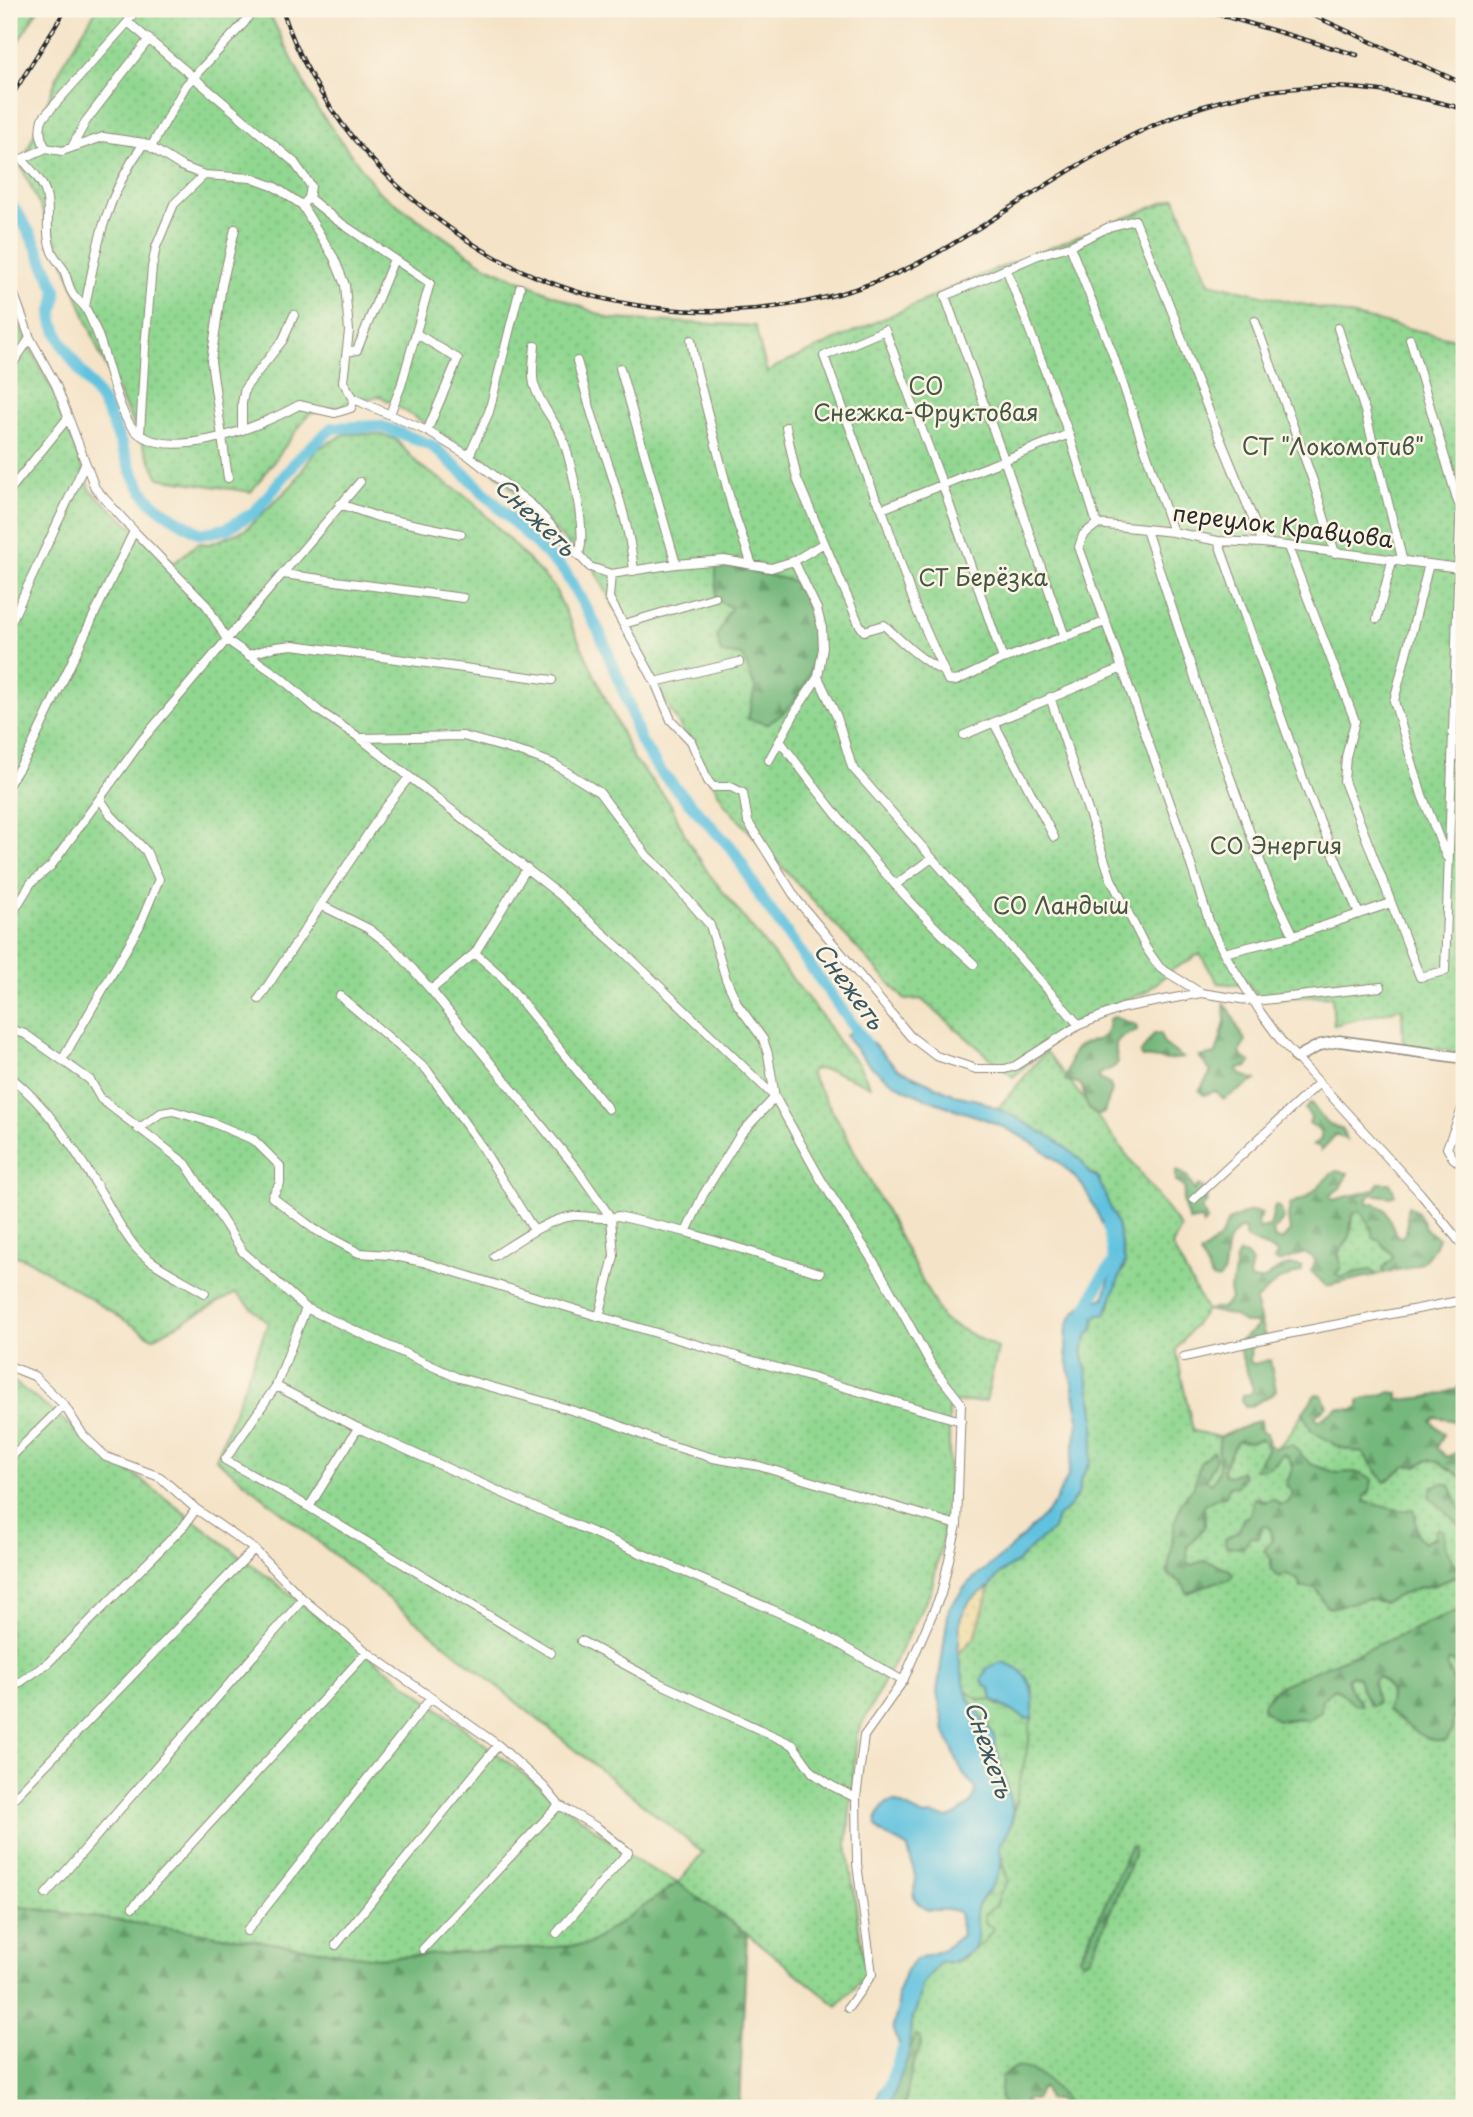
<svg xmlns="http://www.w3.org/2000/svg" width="1473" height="2117" font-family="'Playpen Sans',sans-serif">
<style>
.grass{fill:url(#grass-dots);stroke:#5e815e;stroke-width:2;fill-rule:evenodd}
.forest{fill:url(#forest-firs);stroke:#507253;stroke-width:2}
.wetland{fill:url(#wetland-marsh);stroke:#5e815e;stroke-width:2}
.sand{fill:url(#sand-dots);stroke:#8c8264;stroke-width:2}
.water{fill:#61c2df;stroke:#467685;stroke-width:2}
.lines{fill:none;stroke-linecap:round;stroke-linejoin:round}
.river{stroke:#61c2df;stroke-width:12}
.street-casing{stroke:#908779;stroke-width:10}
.secondary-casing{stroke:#908779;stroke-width:13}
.street{stroke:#fff;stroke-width:8}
.secondary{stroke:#fff;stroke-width:10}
.rail-casing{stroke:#2b2b2b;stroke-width:4.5}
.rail{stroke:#fcf5e5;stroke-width:2;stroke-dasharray:5;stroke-linecap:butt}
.labels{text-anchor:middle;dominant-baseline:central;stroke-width:5;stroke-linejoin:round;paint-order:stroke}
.park-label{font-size:23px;fill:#445644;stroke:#fcf5e5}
.street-label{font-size:23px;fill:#2b2b2b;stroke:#fcf5e5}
.water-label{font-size:24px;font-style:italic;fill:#3b5861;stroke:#fcf5e5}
</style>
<defs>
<pattern id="grass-dots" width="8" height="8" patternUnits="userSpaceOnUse" patternTransform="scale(1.75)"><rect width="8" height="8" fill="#91d791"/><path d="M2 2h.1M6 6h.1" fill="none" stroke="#7db97d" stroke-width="1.8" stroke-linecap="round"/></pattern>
<pattern id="forest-firs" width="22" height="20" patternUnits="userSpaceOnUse" patternTransform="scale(1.75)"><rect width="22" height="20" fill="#74b87b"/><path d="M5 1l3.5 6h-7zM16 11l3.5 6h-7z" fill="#5f9665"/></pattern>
<pattern id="wetland-marsh" width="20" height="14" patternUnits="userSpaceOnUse" patternTransform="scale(1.75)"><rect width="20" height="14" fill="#91d791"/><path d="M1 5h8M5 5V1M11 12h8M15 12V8" fill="none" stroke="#7db97d"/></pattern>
<pattern id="sand-dots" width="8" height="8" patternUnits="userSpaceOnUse" patternTransform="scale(1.75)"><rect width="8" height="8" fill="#eeda9e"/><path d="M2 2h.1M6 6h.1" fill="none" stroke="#cb8" stroke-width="1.8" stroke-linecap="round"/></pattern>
</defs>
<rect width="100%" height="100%" fill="#fcf5e5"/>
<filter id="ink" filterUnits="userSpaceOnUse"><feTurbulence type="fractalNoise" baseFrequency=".0143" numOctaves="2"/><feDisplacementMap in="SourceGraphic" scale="14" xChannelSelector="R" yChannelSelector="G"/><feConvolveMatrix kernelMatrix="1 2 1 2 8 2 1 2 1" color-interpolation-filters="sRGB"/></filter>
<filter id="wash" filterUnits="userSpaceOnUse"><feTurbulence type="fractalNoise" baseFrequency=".00686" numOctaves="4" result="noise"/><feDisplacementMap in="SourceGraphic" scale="28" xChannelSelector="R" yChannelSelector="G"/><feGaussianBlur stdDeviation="1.57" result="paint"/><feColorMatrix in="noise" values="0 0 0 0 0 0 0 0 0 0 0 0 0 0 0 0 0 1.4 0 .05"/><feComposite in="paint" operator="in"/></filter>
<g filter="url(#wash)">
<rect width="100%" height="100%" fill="#f4e3c7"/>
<!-- grass -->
<path class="grass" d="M9,9H38L9,57Z
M97,9H267L316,107L379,192L486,266L610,319L755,326L767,373L777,366L977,277L1175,198L1209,283L1464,341V1053L1403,1044L1402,1008L1334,1025L1332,996L1259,998L1245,980L1239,985L1218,983L1200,954L1172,970L1146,992L1078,1020L1013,1077L921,999L905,1000L726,806L663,697L594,569L478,456L380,396L309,414L251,492L159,478L99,352L56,240L21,166L63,63Z
M9,305L55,395L91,491L174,563L198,543L210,544L245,530L292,485L317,449L345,434H378L395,439L419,465L471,500L554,587L633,758L670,803L688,841L709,874L821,1015L842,1047L858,1063L870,1086C853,1080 830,1066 812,1070L811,1075L840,1124L943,1320L998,1348L986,1401L949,1403V1509L931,1591L857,1734L847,1845L866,1976L837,2006L747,1934L678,1883L587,1945L376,1958L9,1905V1378L639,1863L678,1883L703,1853L216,1459L268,1323L236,1293L153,1338L30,1261L9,1253Z
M1046,1051L1117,1142L1181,1228L1172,1246L1206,1310L1176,1350L1193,1431L1220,1437C1215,1457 1226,1464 1211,1484L1206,1480L1216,1458L1201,1462L1194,1486L1181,1504L1175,1522L1168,1574L1182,1583L1188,1593L1216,1582L1218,1568C1201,1555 1203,1567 1187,1565V1547L1205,1526L1204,1506L1214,1499L1225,1496L1230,1476L1224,1475L1223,1469C1229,1460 1230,1448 1238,1441L1250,1442L1262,1439L1266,1444L1275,1464L1283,1453C1299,1464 1287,1479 1293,1493L1288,1503C1277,1506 1268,1504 1258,1497L1250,1515L1243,1519L1239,1531L1250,1537L1263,1524L1271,1528V1569L1283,1574H1287L1298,1580L1301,1588H1316L1326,1606L1330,1608L1366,1599L1384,1602L1417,1588L1435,1585L1464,1573V1608L1278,1687L1283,1721L1301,1718L1335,1688L1360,1699L1350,1692L1347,1679L1352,1675L1358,1677L1361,1688L1372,1706L1376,1703L1373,1682L1377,1676C1386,1681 1389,1689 1391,1699L1452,1730L1453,1718L1462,1700L1447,1666L1449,1660C1461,1663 1460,1675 1462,1686H1464V2108H1067L1069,2107C1057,2090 1039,2067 1016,2067L1004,2108H904L912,2068L922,2043L915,2035L908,2056L911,2023L919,2001L922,1985L940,1962L942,1961L947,1964L962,1959L994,1929L986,1924L984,1915L997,1904L1000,1893L1008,1881L999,1846C1015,1828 1017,1797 1020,1773C1022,1762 1028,1752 1029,1741C1030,1738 1029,1734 1029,1730C1030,1715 1035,1703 1032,1686L990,1688L992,1700C981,1700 974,1699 966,1691L958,1654L975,1637L990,1586L999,1574L1017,1562L1038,1541L1052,1531L1057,1517L1065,1511L1078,1494L1081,1479L1090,1463L1094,1410L1082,1351L1094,1318L1099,1314L1103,1315L1110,1307L1116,1281L1124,1269L1125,1262L1117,1224L1096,1175L1089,1173C1072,1145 1040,1133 1013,1116L1007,1115L998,1108ZM1134,1847V1856L1090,1959L1081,1954Z
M1360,1210L1372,1229V1238L1380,1241L1392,1254V1259L1383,1268L1384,1273L1376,1275L1371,1270C1361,1271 1345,1279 1337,1277L1335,1274C1343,1266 1341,1263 1338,1253L1346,1244L1352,1226V1214Z
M1303,1412L1311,1430L1339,1447L1363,1453L1385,1482L1406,1466H1417L1427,1460L1439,1462L1464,1479V1511L1460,1508L1463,1528L1464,1562L1459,1565L1453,1563L1445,1546L1444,1532L1423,1543C1415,1535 1415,1525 1416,1515L1365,1502V1496L1370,1491L1372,1479L1355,1472L1337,1473L1310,1464L1292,1445L1274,1449L1287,1438Z"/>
<!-- forest -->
<path class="forest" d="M716,562L796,582C802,591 811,601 813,610C824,653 806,703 767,724L748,719L755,688L743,656L721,653L717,636L731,607L716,600Z
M1224,1003C1237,1016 1233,1026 1246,1041L1240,1051L1242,1057L1251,1062L1248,1067L1237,1069L1239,1074L1256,1080L1224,1099L1215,1091L1204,1095L1199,1091L1211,1072L1199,1057L1216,1054L1225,1022Z
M1114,1017L1136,1025L1137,1030C1117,1040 1112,1038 1118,1062L1114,1067L1099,1074L1100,1079L1110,1085L1112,1090L1104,1113L1099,1115C1085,1112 1085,1098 1082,1086L1077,1083L1065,1080C1068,1071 1070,1053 1078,1047C1095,1035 1107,1047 1109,1019Z
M1154,1034H1160L1164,1044L1183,1058L1167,1060L1142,1057L1140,1054Z
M1311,1103L1326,1123L1343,1130L1346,1140L1336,1134L1321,1151L1318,1145L1312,1146L1321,1139V1132L1309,1123L1311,1117L1305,1109Z
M1176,1170L1187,1176L1195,1191L1198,1185L1204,1189L1208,1200L1202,1209L1207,1220L1203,1225L1201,1219L1189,1221L1183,1203L1185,1189L1176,1181Z
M1336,1171L1348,1173L1340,1188L1330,1195L1332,1200C1346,1196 1362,1194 1376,1189L1378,1183H1390L1395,1194L1390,1197L1372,1194L1368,1198V1204L1374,1203L1385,1210L1397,1236L1402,1237C1412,1228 1404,1218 1408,1206L1418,1212L1425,1228L1438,1238C1426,1269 1414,1266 1384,1273L1383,1268L1392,1259V1254L1380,1241L1372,1238V1229L1360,1211L1352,1214L1349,1239L1338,1253L1341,1268L1335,1274L1341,1278L1357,1272L1371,1270L1376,1275L1326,1286L1311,1271L1316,1260L1305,1253L1279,1262L1274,1260L1278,1254C1268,1245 1255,1245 1245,1237V1230L1240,1229C1218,1241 1232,1270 1218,1280L1212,1278L1200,1254L1220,1238L1228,1221L1250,1211L1262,1213L1257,1223L1259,1229L1270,1227L1275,1206L1280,1207L1284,1218L1273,1232L1275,1239L1282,1240L1290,1231L1288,1217L1290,1204C1295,1202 1301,1200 1306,1197C1318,1189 1324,1178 1336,1171Z
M1239,1253L1247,1256L1252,1263L1249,1276L1251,1280H1264C1274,1270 1287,1261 1302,1267V1271L1279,1280L1255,1301L1265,1337C1251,1343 1250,1347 1250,1362L1254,1364L1270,1360L1276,1390L1273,1394L1249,1407H1245L1241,1399L1243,1395L1251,1394L1253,1389L1239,1349L1240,1341L1257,1327V1323H1244L1234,1316L1206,1310L1222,1308L1231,1299L1229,1290C1239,1273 1231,1265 1239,1253Z
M1464,1383V1423L1436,1417L1431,1421L1444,1434L1437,1448L1447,1457L1458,1452L1464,1457V1479L1439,1462L1428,1460L1417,1466H1406L1385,1482L1363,1453L1339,1447L1311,1430L1303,1412L1316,1394L1322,1395L1327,1406L1315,1416L1318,1421L1338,1408L1355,1410L1359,1406V1400L1392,1392L1398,1394V1400C1419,1398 1448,1397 1464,1383Z
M1260,1420L1261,1432L1267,1433L1269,1445L1274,1448L1292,1445L1310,1464L1337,1473L1355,1472L1372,1479L1370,1491L1365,1496V1502L1401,1511L1413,1509C1419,1520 1413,1532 1423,1543L1435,1538V1532L1439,1528L1444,1532L1445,1546L1453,1563L1459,1565L1464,1562V1573L1435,1585L1417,1588L1384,1602L1366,1599L1330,1608L1326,1606L1316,1588H1301L1298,1580L1287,1574L1283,1575L1280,1578C1272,1572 1271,1570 1272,1560L1264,1551L1272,1539L1270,1528L1263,1525L1259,1538L1250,1537L1243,1548L1226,1547L1225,1539L1239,1531L1243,1519L1250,1515L1254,1498L1265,1502L1273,1499L1280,1505L1288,1503L1293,1493L1286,1485L1293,1467L1288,1456L1283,1454C1274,1465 1269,1470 1254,1469L1267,1450L1266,1444L1262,1439L1250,1442L1238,1441C1230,1448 1229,1460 1223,1469L1224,1475L1230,1476L1241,1471L1244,1476L1237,1486H1230L1225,1496L1214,1499L1204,1506L1205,1526L1187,1547L1188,1565C1195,1566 1199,1560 1206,1561C1210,1561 1222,1568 1230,1570L1233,1575L1229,1580L1216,1582L1188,1593L1182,1583L1168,1574L1175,1522L1181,1504L1194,1486L1200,1463L1213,1451L1216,1458L1206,1480L1211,1484C1226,1464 1215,1457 1220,1437Z
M1444,1483L1450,1485L1460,1508L1464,1511V1546L1463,1528L1429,1496L1433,1486Z
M1464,1608V1686L1462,1687L1459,1667L1454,1662L1449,1661L1447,1666L1462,1700L1463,1713L1453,1718L1452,1730L1446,1741C1425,1744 1403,1722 1387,1710C1392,1697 1391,1684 1377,1676L1373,1682L1377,1703L1371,1706L1361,1688L1358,1677L1352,1675L1347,1679C1351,1697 1356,1692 1362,1705C1349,1706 1346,1694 1335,1688L1322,1700L1321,1712L1306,1721L1301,1718L1277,1720L1263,1710V1704L1277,1687Z
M1130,1847H1134V1855L1090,1959L1083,1962L1079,1958L1088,1943Z
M678,1883L747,1934L739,2108H9V1905L376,1958L587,1945Z
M915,2035L920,2037L922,2043L912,2068L904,2108H889Z
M1016,2067C1038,2067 1059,2089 1069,2107L1064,2108L1057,2100H1048L1044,2088L1040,2089L1035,2100L1027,2099L1025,2102L1033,2108H1005L1000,2099L1002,2076Z"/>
<!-- wetland -->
<path class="wetland" d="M966,1691L979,1700H992L999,1706L1011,1709L1027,1719L1032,1718L1029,1729V1741L1013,1812L993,1734C985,1718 970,1709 966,1691Z
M1001,1861L1008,1881L1000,1893L997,1904L984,1915L986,1924L994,1928L983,1943L973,1950C979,1934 972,1917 978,1906C989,1886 996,1887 1001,1861Z"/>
<!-- sand -->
<path class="sand" d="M990,1586L975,1637L958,1654L960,1619L970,1600Z"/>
<!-- water -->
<path class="water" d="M860,1028L866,1037L898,1069L955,1095L981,1101L1013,1116L1056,1140L1081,1160L1089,1173L1098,1178L1117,1224L1125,1262L1106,1314H1099L1094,1318V1329L1088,1334L1082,1351L1094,1410V1435L1090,1463L1081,1479L1078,1494L1065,1511L1057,1517L1052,1531L1038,1541L1017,1562L999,1574L990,1586L970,1600L960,1619L958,1654L968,1699L993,1734L1013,1812C1011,1826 1008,1835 999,1846C1009,1874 989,1885 978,1906C971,1920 983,1936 973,1949C971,1952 967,1953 964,1955C955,1963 950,1963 940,1962L922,1985L919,2001L911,2023L908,2056L889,2108H874L880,2091L898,2068L899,2045L893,2027L898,2007L897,1994L906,1970L916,1959L943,1950L962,1935L959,1912L953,1910H927C903,1894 919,1893 915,1876C913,1866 910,1858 908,1848C893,1836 858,1833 887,1803L894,1801L924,1816L931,1815L949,1818L956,1815L970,1804L974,1798L975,1787L963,1774L945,1732L937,1693L949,1608L969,1582L1003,1555L1044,1516L1055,1502L1068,1476L1079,1419L1066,1352L1067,1326L1074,1313L1082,1305L1104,1298C1107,1284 1113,1271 1113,1257C1113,1241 1105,1231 1099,1217C1093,1206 1089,1194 1081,1184C1055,1154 1016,1130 979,1117C944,1105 906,1095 877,1071C864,1061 855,1048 845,1035Z
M1001,1662C1031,1669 1036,1691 1032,1718L1027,1719L992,1700L990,1688L985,1686L982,1680L987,1668Z"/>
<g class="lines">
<!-- river -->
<path class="river" d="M9,203C31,228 42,260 56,290C58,301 50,310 53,321C63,355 90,379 106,409C120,436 127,468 144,493C154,509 185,524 201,534L226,529L255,512L299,458L332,428L380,426L431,445L468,477L565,572L599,631L628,702L640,740L659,770L734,851L762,899L865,1042
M1084,1315L1100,1281L1114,1262L1108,1226
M881,2108L903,2049"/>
</g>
</g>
<g filter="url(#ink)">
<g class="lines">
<!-- street casing -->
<g class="street-casing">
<path id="street" d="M136,9L128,22L42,119C39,131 40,138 46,148L62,151L103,137L144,143L181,166L204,175L251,178L275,187L302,205L334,258L345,285L349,331L343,382L354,399L427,431L469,456L532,505L590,567L611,574L676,564L724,560L771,568L794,561L824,543
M128,22L294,162L311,186L309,198L306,201
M72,147L86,121L149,39
M151,147L186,85L244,23L253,9
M9,156L22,159L46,148
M22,159C30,169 43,181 46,194C51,213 44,233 52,252C55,258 60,264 64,270C67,278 68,287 73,294C76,299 81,302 84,306C89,313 92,322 96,330C108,359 112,392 127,420C155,472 263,425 299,405L335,413L351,408L354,399
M309,198L335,219L430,283L401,386L390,414
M1070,246L1112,352L1173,532
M1006,268L1069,434L1097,524
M9,286L15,297L30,338L56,385L95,488L134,531L207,606L227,640L280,677L319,711L360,738L560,895L624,952L775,1097
M85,307C97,243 105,198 144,143
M1255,321L1313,481L1335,553
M1338,328L1365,411L1403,562
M417,334L458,359L427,431
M1410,339L1458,502
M691,340L696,368L732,507L752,565
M535,346C534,358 531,371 534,384C539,404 554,419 562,437C570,457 589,537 578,555
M347,352L357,350L394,259
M577,361C583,382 588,403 595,424C611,473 629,519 634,571
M620,368L676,564
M9,369L30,338
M786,427L797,479L859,624L864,631L884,625C903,643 921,660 944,672
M242,430V403L245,388L283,340L294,315
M140,434L145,348L152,267L156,247L174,204L204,175
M469,456L489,412L520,288
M228,478L211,361L222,285L235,229
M9,491L67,419
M340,504L378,517L461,534
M882,509L1069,434
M1097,524L1083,535L1079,547L1179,828L1210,924L1224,953L1261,1013L1282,1042L1420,1193L1464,1247
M1097,524L1173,532L1218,541L1263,543L1460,568
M1146,530L1203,702L1267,880L1294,936
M1218,541L1309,795L1359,914
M1288,547L1355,721L1346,757L1344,781L1420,977L1445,971L1464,404
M794,561L817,609L822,628L823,648L818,677L837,717L852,767L1079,1025
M1429,564L1394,701L1422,795L1446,856
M283,574L463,598
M611,574L609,598L655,682L671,720L691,741L708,781L713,787H731L743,793L748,822L797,900L910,1036L936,1056L976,1069H1005L1015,1066L1079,1025L1122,1008L1201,993L1254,1001L1381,987
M1377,619L1392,561
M624,624L715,597
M9,626L85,464
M1065,637L1005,462L945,296L1038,255L1070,246L1109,227L1135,220L1175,319L1193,372L1263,543
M248,655L275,647L293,645L552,680
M1003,659L943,486L885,330L824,356L875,497L882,509L915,606L948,680L956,681L1003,659L1105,622
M655,682L739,662
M1050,697L1111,879L1146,948L1160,968L1201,993
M994,723L1054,837
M964,735L1122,668
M360,738L463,736L527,754L554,764L599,792L647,856L662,870L710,925L726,979L738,1005L763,1039L768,1054L775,1097L820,1178L880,1272L932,1366L961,1403L957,1525L941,1594L903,1681L864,1736L856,1798L857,1864L872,1974L848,2008
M780,741C839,820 900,898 974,964
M769,760L797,709L818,677
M9,784L29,752L134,531
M895,885L932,858
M321,905L369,929L395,949L431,990L577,1169L611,1218L614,1256L599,1317
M9,919L31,883L51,866L142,740L360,482
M475,953L501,976L608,1109
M1224,953L1294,936L1391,903
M431,990L475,953L527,868
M340,996L427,1070L481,1146L534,1230
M259,999L383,811L409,777
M9,1029L25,1034L90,1080L101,1099L186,1164L243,1252L306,1308L456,1377L545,1402L613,1423L660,1442L713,1458L759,1466L957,1525
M62,1060L139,927L159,879L146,851L111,815L100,799
M9,1076C50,1108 75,1150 102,1194C113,1213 123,1233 137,1249C150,1264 187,1282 205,1293
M1464,1104L1447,1148L1453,1158L1464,1167
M138,1129L161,1113L173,1111L211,1122L254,1140L280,1166V1183L272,1197L314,1229L359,1253L390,1255L423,1262L577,1310L961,1421
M1194,1199L1318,1084
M686,1232L703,1195L740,1135L775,1097
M494,1256C516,1242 547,1219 574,1216C589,1215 603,1221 618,1216L686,1232L820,1273
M306,1308L276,1386L225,1460L309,1507L551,1653
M1184,1357L1277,1336L1464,1300
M9,1366L34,1376L64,1405L83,1435L106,1457L160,1477L196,1509L254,1549L303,1599L367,1652L498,1745L544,1787L559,1805L598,1828L628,1852L557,1933
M276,1386L358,1428L538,1509L801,1622L903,1681
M9,1459L64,1405
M309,1507L358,1428
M581,1641L659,1683L793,1745L813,1773L832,1786L856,1798
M9,1690L48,1663L184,1526L196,1509
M9,1803L254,1549
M46,1894L303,1599
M133,1907L367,1652
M247,1931L430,1699
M336,1945L498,1745
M423,1949L559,1805"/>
</g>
<!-- secondary casing -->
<g class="secondary-casing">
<path id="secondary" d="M1460,568L1464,569
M1296,1058L1320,1045L1339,1041L1464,1058"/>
</g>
<!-- street -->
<use href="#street" class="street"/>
<!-- secondary -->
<use href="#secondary" class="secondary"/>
<!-- rail casing -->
<g class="rail-casing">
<path id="rail" d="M282,9C314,106 382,184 467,240C603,331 796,334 937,253C1025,203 1104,138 1201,107C1294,77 1372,83 1464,109
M1200,9L1357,55
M1299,9L1464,84
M1455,9L1464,13
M9,100L66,9"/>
</g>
<!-- rail -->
<use href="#rail" class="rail"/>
</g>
</g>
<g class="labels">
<!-- park labels -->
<g class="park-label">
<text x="926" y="385">СО<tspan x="926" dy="26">Снежка-Фруктовая</tspan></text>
<text x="1333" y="445">СТ "Локомотив"</text>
<text x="983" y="576">СТ Берёзка</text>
<text x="1276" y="844">СО Энергия</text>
<text x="1061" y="904">СО Ландыш</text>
</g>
<!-- street labels -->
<g class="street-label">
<text transform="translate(1283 525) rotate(7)">переулок Кравцова</text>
</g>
<!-- water labels -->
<g class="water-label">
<text transform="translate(536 516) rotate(44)">Снежеть</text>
<text transform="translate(850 985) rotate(54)">Снежеть</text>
<text transform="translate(990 1749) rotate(71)">Снежеть</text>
</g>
</g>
<!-- margin -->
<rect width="1473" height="2117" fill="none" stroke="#fcf5e5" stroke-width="35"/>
</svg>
